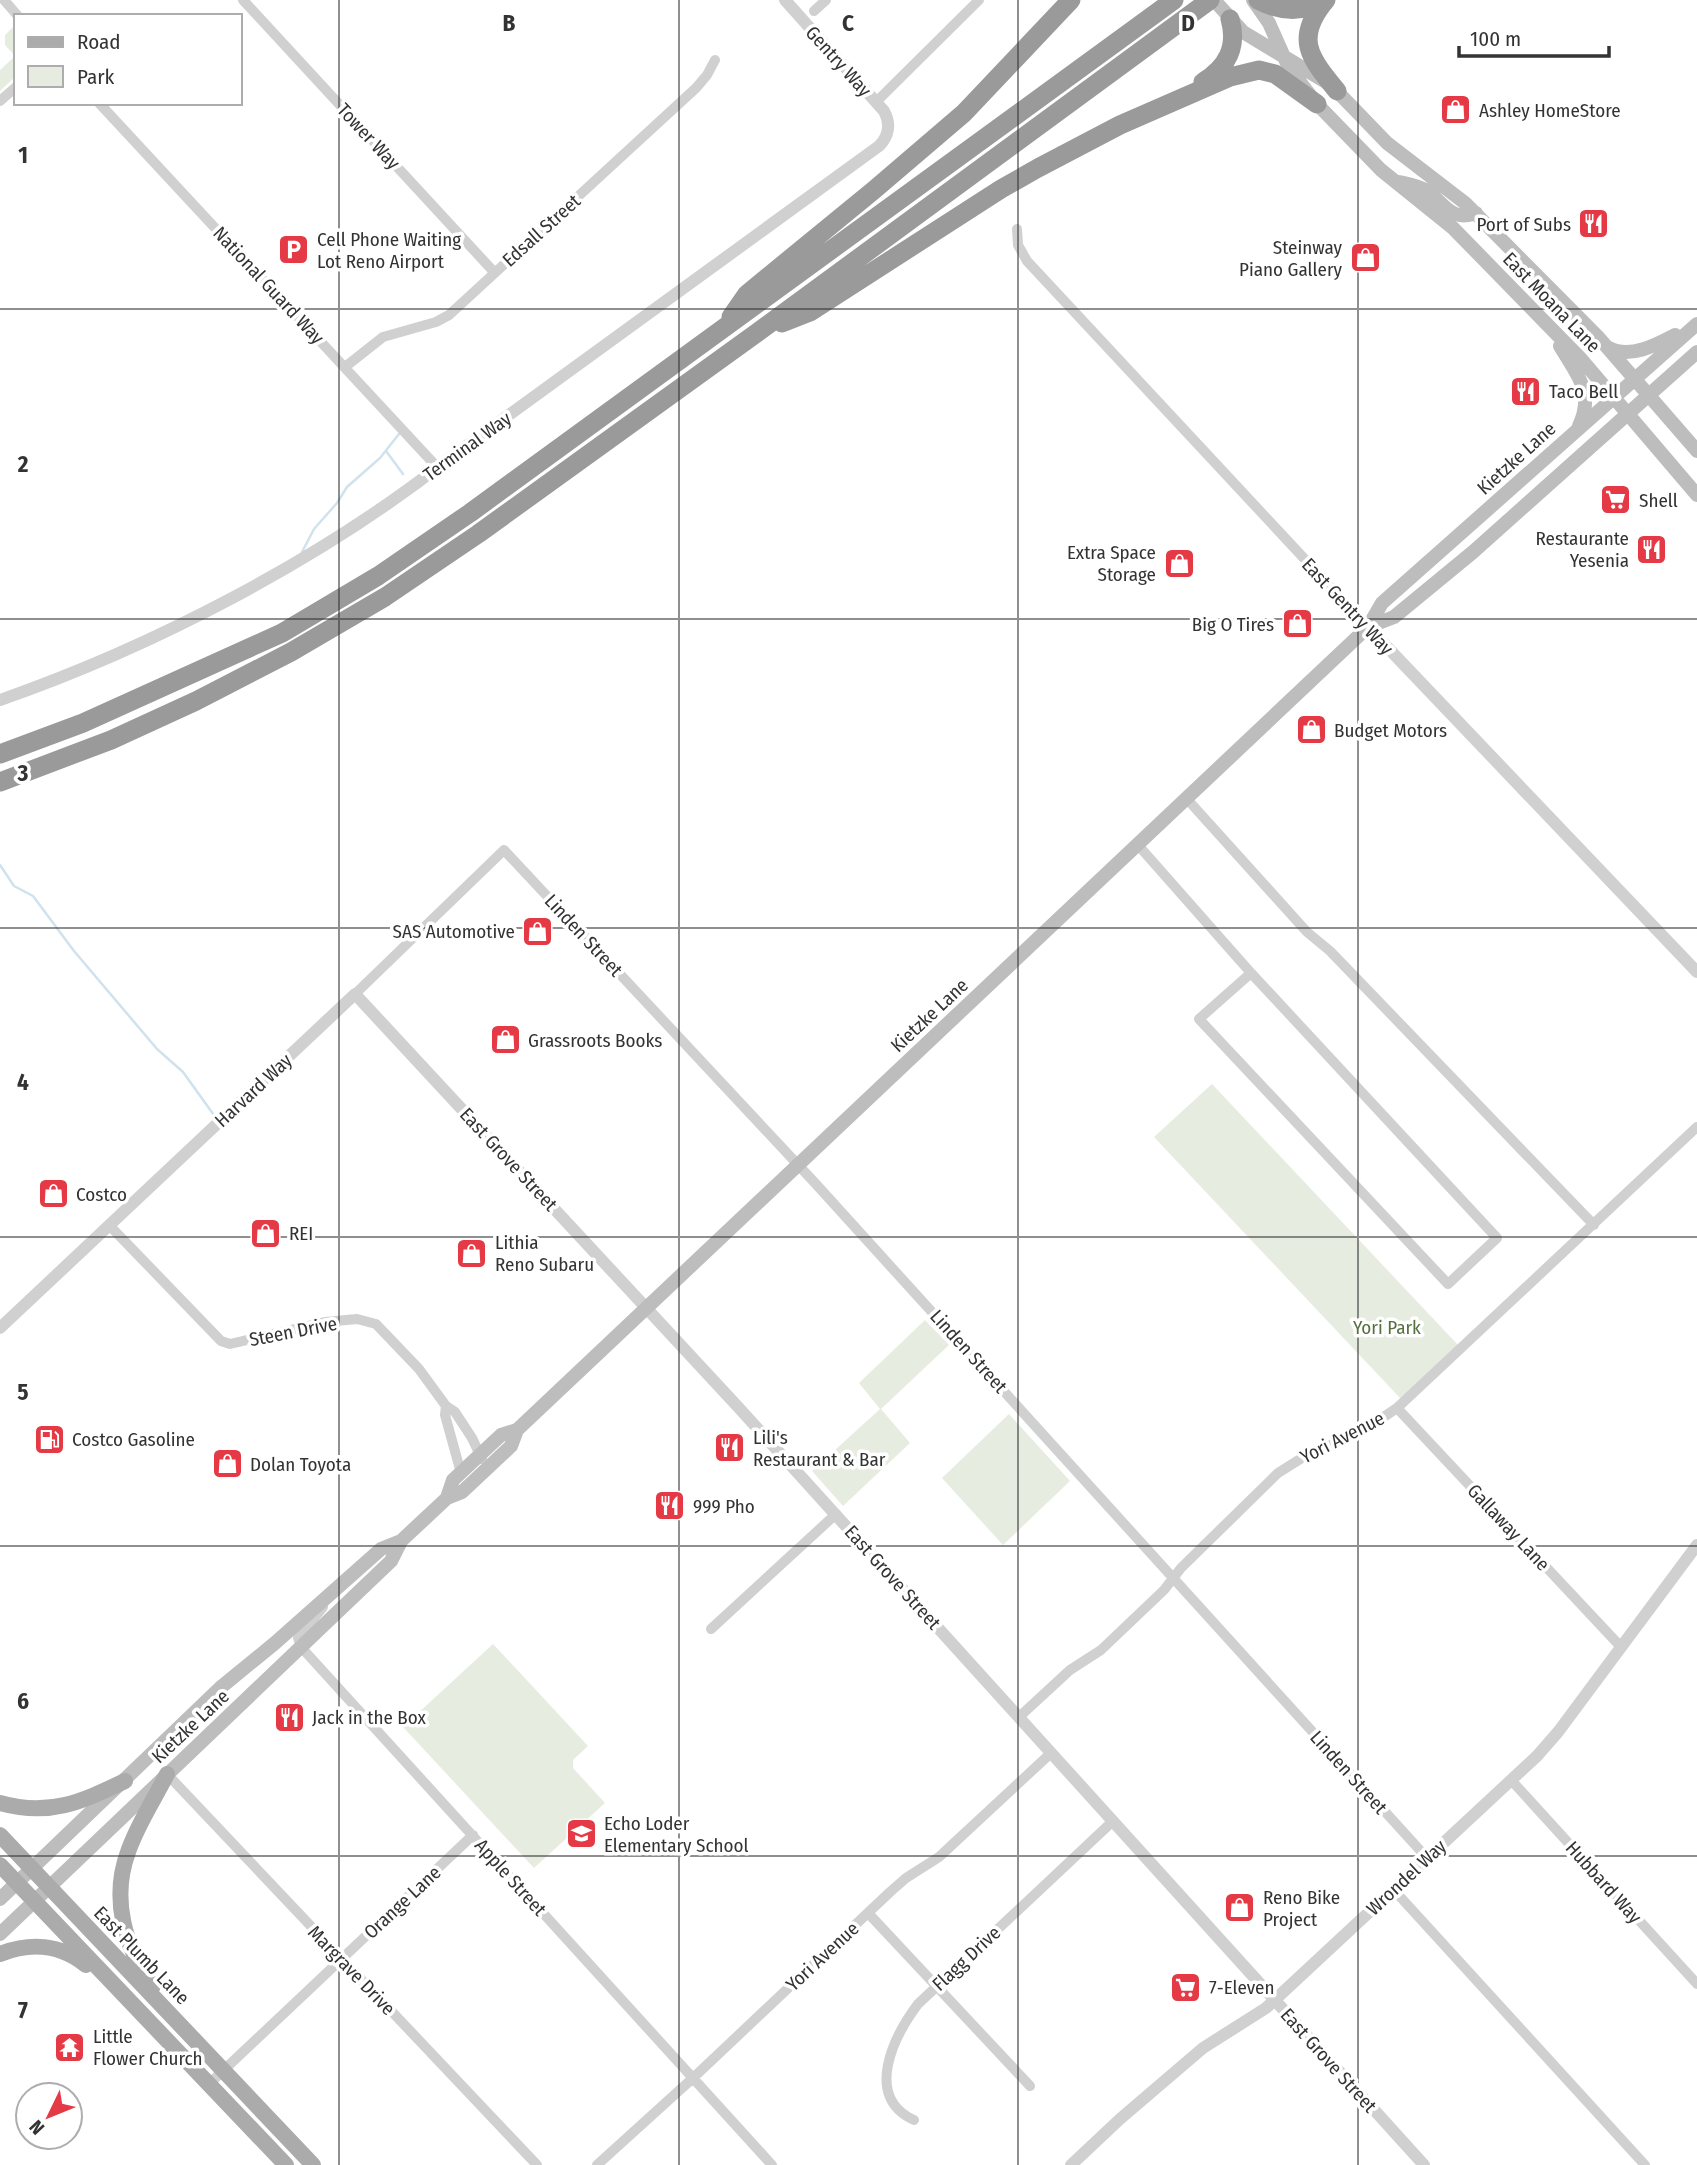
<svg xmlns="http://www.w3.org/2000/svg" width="1697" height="2165" font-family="'Fira Sans Condensed',sans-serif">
<rect width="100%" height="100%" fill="#fff"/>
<path fill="#e6ecdf" d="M16 24V76L0 91V70L15 56 5 45V35Z
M1212 1084 1458 1345 1401 1399 1154 1137Z
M925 1320 949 1345 881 1409 910 1443 843 1506 812 1471 880 1409 859 1383Z
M1009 1414 1070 1481 1003 1545 942 1478Z
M493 1644 588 1746 573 1760V1768L605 1803 534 1868 403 1727Z"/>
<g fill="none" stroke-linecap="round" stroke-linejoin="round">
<path stroke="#cfe2ee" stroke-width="2.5" d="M386 451 403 474
M302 552 314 529 337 503 347 487 380 458 399 434
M0 865 14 886 33 896 74 951 157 1049 183 1072 216 1118"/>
<path stroke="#d0d0d0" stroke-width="10" d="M4 0 18 16
M243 0 494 272
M814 11 826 0
M0 101 16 87
M876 102 979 0
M99 103 437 467
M1017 229 1018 245 1027 261 1368 627
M345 367 383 337 436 322 449 315 696 88 707 75 715 60
M1187 799 1307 932 1330 951 1594 1225
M1138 845 1251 973 1497 1238 1448 1284 1199 1019 1251 973
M355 994 504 850 815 1183 1427 1858
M109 1225 221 1341 230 1344 325 1322 357 1319 376 1324 419 1369 446 1406 455 1412 472 1438 482 1459
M446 1406 445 1415 461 1473
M1397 1408 1621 1647
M323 1607 298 1638 301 1647 772 2165
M711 1629 836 1514
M1019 1717 1070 1670 1101 1650 1164 1590 1181 1568 1278 1473 1305 1456 1363 1431 1397 1408 1697 1127
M167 1774 537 2165
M1511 1780 1697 1984
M1393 1889 1645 2165
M868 1913 1030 2086
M209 2084 473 1835
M914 2120C863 2097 894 2036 918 2004L1113 1821
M597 2165 693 2078 890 1892 906 1878 939 1857 1051 1753"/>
<path stroke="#d0d0d0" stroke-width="12" d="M1368 627 1697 972
M0 700C152 647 320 560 447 460L879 146C889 136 891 124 884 111L785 0
M0 1328 355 994 739 1408 1424 2165
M1071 2165 1120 2119 1203 2048 1266 2008 1537 1756 1558 1732 1697 1545"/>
<path stroke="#bdbdbd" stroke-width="14" d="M1214 0 1243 32 1331 85 1387 143 1465 203 1599 338 1697 451
M1253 0 1269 23 1289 68 1317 104 1381 170 1453 228 1581 359 1697 495
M1399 182C1408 184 1419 186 1427 191 1445 204 1451 222 1476 213
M1560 346C1577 375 1595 392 1579 426
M1609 348C1630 359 1656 345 1675 335
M1368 627 1394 617 1473 552 1697 352
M447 1498 453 1480 501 1435 517 1430 1368 627 1382 603 1697 324
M0 1899 220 1688 275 1643 381 1549 401 1541 447 1498 462 1492 511 1446 517 1430
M0 1934 391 1561 401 1541"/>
<path stroke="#ababab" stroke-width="16" d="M0 1803C49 1817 81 1802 125 1781
M0 1835 313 2165
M0 1865 286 2165
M0 1954C30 1942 60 1944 86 1965
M153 1986C124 1947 111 1898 128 1852 137 1825 154 1800 167 1774"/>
<path stroke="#9a9a9a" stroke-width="19" d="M1258 0C1279 11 1302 14 1322 0
M1326 0C1294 38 1309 57 1337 91
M1203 82C1227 67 1238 47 1230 19
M731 317 747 294 874 190 964 113 1071 0
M782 323 810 312 1001 189 1038 168 1120 125 1230 77 1259 70 1275 74 1317 104
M0 754 83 723 282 633 378 576 470 513 1174 0
M0 782 111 740 196 701 291 652 385 597 478 534 758 332 1210 0"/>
</g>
<path fill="none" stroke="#333" stroke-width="2" stroke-opacity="0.55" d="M339 0V2165M679 0V2165M1018 0V2165M1358 0V2165M0 309H1697M0 619H1697M0 928H1697M0 1237H1697M0 1546H1697M0 1856H1697"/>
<defs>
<symbol id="shop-square" viewBox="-11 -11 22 22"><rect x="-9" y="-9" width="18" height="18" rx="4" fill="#e63946" stroke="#fff"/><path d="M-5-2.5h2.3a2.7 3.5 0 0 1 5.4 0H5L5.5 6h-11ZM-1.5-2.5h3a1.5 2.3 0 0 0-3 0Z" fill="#fff"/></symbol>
<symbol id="restaurant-square" viewBox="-11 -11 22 22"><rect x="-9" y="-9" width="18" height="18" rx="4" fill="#e63946" stroke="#fff"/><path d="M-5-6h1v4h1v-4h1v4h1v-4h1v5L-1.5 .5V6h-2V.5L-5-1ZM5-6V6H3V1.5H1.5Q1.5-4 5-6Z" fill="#fff"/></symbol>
<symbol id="parking-square" viewBox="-11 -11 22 22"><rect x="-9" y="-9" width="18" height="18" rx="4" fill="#e63946" stroke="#fff"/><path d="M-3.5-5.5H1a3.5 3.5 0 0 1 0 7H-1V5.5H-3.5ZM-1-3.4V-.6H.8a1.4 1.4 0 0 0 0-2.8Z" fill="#fff"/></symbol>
<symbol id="supermarket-square" viewBox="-11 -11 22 22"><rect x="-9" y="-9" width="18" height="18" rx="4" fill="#e63946" stroke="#fff"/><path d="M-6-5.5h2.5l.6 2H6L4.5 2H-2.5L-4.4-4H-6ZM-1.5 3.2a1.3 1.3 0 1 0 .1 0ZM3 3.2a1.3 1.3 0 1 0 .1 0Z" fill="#fff"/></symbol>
<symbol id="fuel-square" viewBox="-11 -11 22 22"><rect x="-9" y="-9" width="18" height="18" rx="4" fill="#e63946" stroke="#fff"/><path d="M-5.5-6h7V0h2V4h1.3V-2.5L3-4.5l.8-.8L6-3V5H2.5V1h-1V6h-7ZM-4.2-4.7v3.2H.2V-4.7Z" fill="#fff"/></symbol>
<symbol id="school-square" viewBox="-11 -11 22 22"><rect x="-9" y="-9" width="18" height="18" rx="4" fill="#e63946" stroke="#fff"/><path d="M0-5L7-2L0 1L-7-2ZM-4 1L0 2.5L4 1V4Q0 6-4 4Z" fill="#fff"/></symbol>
<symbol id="temple-square" viewBox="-11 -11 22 22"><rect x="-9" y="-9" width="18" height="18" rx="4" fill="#e63946" stroke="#fff"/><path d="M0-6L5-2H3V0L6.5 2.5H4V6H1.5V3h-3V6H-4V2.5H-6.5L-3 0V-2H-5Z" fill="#fff"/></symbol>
</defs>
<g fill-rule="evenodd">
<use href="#shop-square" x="1438" y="92" width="35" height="35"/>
<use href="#restaurant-square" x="1576" y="206" width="35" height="35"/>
<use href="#parking-square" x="276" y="232" width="35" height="35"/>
<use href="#shop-square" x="1348" y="240" width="35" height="35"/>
<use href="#restaurant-square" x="1508" y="374" width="35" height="35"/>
<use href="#supermarket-square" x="1598" y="482" width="35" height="35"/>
<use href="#restaurant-square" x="1634" y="532" width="35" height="35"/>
<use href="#shop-square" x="1162" y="546" width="35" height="35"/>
<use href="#shop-square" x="1280" y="606" width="35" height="35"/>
<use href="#shop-square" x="1294" y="712" width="35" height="35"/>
<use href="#shop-square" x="520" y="914" width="35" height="35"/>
<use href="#shop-square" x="488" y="1022" width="35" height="35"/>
<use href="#shop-square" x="36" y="1176" width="35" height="35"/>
<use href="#shop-square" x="248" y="1216" width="35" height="35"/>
<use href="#shop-square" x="454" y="1236" width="35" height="35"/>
<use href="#fuel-square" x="32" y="1422" width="35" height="35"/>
<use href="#restaurant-square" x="712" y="1430" width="35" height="35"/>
<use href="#shop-square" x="210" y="1446" width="35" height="35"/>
<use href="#restaurant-square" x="652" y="1488" width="35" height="35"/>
<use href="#restaurant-square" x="272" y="1700" width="35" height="35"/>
<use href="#school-square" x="564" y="1816" width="35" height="35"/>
<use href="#shop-square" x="1222" y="1890" width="35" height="35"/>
<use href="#supermarket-square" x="1168" y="1970" width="35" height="35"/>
<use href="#temple-square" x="52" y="2030" width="35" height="35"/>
</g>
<g text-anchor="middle" stroke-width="7" stroke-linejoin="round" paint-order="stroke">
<g font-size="19" fill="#333" stroke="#fff">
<text transform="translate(839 61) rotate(48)" y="7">Gentry Way</text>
<text transform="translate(369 136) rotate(47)" y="7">Tower Way</text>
<text transform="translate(541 230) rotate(-42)" y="7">Edsall Street</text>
<text transform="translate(269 285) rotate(47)" y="7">National Guard Way</text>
<text transform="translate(1552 302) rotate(46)" y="7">East Moana Lane</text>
<text transform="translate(467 446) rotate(-36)" y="7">Terminal Way</text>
<text transform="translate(1516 458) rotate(-42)" y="7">Kietzke Lane</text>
<text transform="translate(1348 606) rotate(47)" y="7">East Gentry Way</text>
<text transform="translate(584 935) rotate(47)" y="7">Linden Street</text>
<text transform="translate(929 1015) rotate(-43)" y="7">Kietzke Lane</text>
<text transform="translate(253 1090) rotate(-43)" y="7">Harvard Way</text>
<text transform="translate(509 1159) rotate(47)" y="7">East Grove Street</text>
<text transform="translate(293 1331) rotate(-11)" y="7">Steen Drive</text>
<text transform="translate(969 1351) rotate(48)" y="7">Linden Street</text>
<text transform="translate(1342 1437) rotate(-27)" y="7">Yori Avenue</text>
<text transform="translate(1509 1527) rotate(47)" y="7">Gallaway Lane</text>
<text transform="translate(893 1577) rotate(48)" y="7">East Grove Street</text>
<text transform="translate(190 1726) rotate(-43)" y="7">Kietzke Lane</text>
<text transform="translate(1349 1772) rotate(48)" y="7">Linden Street</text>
<text transform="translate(511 1877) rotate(48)" y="7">Apple Street</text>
<text transform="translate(1406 1877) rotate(-43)" y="7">Wrondel Way</text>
<text transform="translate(1604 1882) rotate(48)" y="7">Hubbard Way</text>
<text transform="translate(402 1902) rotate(-43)" y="7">Orange Lane</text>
<text transform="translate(142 1955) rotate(46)" y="7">East Plumb Lane</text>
<text transform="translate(822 1956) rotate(-43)" y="7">Yori Avenue</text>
<text transform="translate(966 1958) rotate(-43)" y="7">Flagg Drive</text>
<text transform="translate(352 1970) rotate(46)" y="7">Margrave Drive</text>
<text transform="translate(1329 2060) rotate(48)" y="7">East Grove Street</text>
</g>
<g font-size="19" fill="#333" stroke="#fff" text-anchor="start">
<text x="1479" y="117">Ashley HomeStore</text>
<text x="1571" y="231" text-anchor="end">Port of Subs</text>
<text x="317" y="246">Cell Phone Waiting<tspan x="317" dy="22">Lot Reno Airport</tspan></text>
<text x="1342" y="254" text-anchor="end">Steinway<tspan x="1342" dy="22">Piano Gallery</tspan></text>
<text x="1549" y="398">Taco Bell</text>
<text x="1639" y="507">Shell</text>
<text x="1629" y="545" text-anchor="end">Restaurante<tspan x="1629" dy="22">Yesenia</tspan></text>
<text x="1156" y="559" text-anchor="end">Extra Space<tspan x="1156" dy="22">Storage</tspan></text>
<text x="1274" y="631" text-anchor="end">Big O Tires</text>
<text x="1334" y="737">Budget Motors</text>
<text x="515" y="938" text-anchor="end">SAS Automotive</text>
<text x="528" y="1047">Grassroots Books</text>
<text x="76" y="1201">Costco</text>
<text x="289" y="1240">REI</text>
<text x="495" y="1249">Lithia<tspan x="495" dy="22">Reno Subaru</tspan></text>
<text x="753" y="1444">Lili's<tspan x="753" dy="22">Restaurant &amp; Bar</tspan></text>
<text x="72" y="1446">Costco Gasoline</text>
<text x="250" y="1471">Dolan Toyota</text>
<text x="693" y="1513">999 Pho</text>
<text x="312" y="1724">Jack in the Box</text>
<text x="604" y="1830">Echo Loder<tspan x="604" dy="22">Elementary School</tspan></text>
<text x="1263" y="1904">Reno Bike<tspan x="1263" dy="22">Project</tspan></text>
<text x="1209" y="1994">7-Eleven</text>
<text x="93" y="2043">Little<tspan x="93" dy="22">Flower Church</tspan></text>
</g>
<g font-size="19" fill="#56703f" stroke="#fff">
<text x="1387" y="1334">Yori Park</text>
</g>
</g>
<g font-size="23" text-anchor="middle" font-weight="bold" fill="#333" stroke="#fff" stroke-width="7" stroke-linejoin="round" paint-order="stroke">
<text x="509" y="31">B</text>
<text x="848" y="31">C</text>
<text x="1188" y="31">D</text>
<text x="23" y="163">1</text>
<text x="23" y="472">2</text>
<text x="23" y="781">3</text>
<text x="23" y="1090">4</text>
<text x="23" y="1400">5</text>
<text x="23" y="1709">6</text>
<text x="23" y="2018">7</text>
</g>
<rect x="14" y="14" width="228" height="91" fill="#ffffff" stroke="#adadad" stroke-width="2"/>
<rect x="28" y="37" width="35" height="10" fill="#ababab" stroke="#adadad" stroke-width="2"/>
<text x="77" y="49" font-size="21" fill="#333333">Road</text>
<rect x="28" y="66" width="35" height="21" fill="#e6ecdf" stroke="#adadad" stroke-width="2"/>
<text x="77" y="84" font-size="21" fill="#333333">Park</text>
<g transform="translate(49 2116) rotate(227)"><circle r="33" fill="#ffffff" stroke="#adadad" stroke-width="2"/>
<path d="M0-5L12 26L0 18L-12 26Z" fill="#e63946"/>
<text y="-10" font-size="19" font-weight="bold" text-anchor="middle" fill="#333333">N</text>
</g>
<path d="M1459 46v10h150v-10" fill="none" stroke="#333333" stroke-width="3.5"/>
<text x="1470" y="46" font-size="21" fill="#333333" stroke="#ffffff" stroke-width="5" paint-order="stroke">100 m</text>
</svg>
